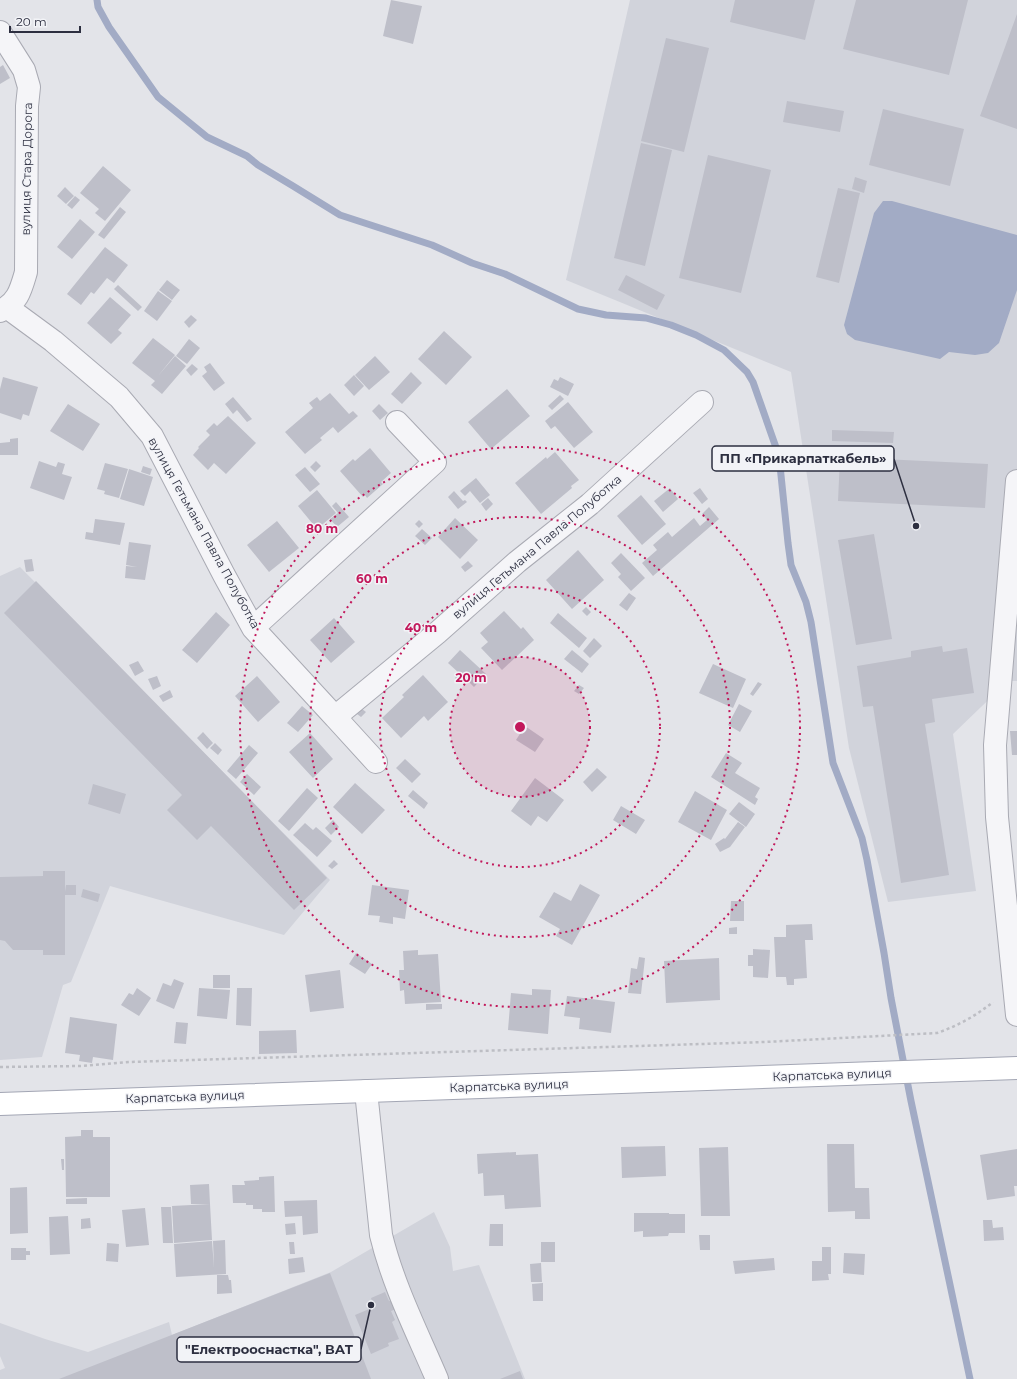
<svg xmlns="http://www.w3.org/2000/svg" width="1017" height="1379" font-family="Montserrat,sans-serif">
<rect width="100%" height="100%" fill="#e3e4e9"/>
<path fill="#d1d3db" d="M630 0H1017V681H1008L953 734 976 891 888 902 849 748 791 372 566 280Z
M20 567 330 880 284 935 110 886 71 982 63 985 42 1057 0 1060V576Z
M434 1212 450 1247 453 1271 479 1265 525 1379H0V1370L5 1368 0 1356V1323L45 1339 88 1352 169 1322 172 1335 331 1272Z"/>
<path fill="#a2abc5" d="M883 201H892L1017 235V290L999 343 988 353 975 355 949 352 940 359 855 340 847 334 844 325 874 213Z"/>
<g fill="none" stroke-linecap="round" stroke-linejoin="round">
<path stroke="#a2abc5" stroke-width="7" d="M97 0 98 7 109 27 158 97 207 137 247 156 258 165 293 186 340 215 432 245 472 263 505 274 578 309 606 315 646 318 671 325 696 335 724 350 747 372 753 382 779 456 788 543 791 565 806 602 811 622 833 763 862 838 867 860 884 953 891 998 911 1101 970 1379"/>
</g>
<path fill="#bebfc9" d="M391 0 422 6 413 44 383 36Z
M735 0H815L805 40 730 22Z
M856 0H968L949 75 843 49Z
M1017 14V129L980 116Z
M666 38 709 48 684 152 641 141Z
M3 65 10 78 0 84V67Z
M787 101 844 111 840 132 783 122Z
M883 109 964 129 950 186 869 165Z
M641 143 672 150 645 266 614 258Z
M708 155 771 170 741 293 679 278Z
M103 166 131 190 105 221 95 213 99 209 80 193Z
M855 177 867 181 864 193 852 189Z
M65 187 74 196 66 204 57 196Z
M838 188 860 193 839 283 816 277Z
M75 196 80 200 72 209 67 205Z
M120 207 126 212 104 239 98 235Z
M80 219 95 232 72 259 57 247Z
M105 247 128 265 114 283 107 278 94 294 91 292 81 305 67 294Z
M626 275 665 295 657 310 618 290Z
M167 280 180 290 172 300 159 290Z
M118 285 142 307 138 311 114 289Z
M158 291 172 301 157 321 144 311Z
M110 297 131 315 118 330 122 333 111 344 87 323Z
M191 315 197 320 189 328 184 322Z
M444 331 472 357 446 385 418 359Z
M153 338 175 355 158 376 175 356 186 366 162 394 151 385 155 381 132 363Z
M189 339 200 348 187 364 176 356Z
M375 356 390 372 369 390 355 375Z
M210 363 225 383 214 391 202 376 207 372 204 367Z
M192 364 198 369 191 376 186 370Z
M411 372 422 383 402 404 391 394Z
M354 375 364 386 354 396 344 385Z
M3 377 38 387 29 416 23 414 21 420 0 413V389Z
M560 377 574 384 568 396 550 387 554 379 558 381Z
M507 389 530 416 491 449 468 422Z
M330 393 349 414 353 411 358 416 338 433 333 427 320 438 322 440 305 454 285 432 313 408 309 403 317 397 320 401Z
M560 395 564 399 552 410 548 406Z
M233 397 252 419 247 422 237 410 233 414 225 404Z
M568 402 593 432 574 448 555 426 551 429 545 421Z
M68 404 100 424 83 451 50 431Z
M379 404 388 413 380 420 372 411Z
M228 416 256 443 226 474 214 463 208 470 193 455 199 448 198 447 210 435 206 431 214 423 217 426Z
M832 430 894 432 893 443 832 441Z
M18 438V455H0V443L10 442V439Z
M370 448 391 473 381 482 383 484 367 498 365 495 363 497 340 471 353 459 355 461Z
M555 452 579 480 571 486 572 488 541 514 515 483 546 457 547 459Z
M840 457 988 464 985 508 838 501Z
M39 461 56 467 58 462 65 464 62 474 72 477 64 500 30 488Z
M316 461 321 466 315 472 310 467Z
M105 463 128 469 119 498 104 494 105 491 97 489Z
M143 466 152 469 150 475 141 472Z
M305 467 320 484 310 492 295 475Z
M129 469 153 477 144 506 120 499Z
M476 478 490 495 480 503 470 491 465 496 460 491Z
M670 488 678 499 663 512 654 501Z
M700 488 708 499 702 504 693 493Z
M317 490 336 513 317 529 298 506Z
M454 491 463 501 465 500 467 502 458 509 448 497Z
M641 495 666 524 642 545 617 516Z
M488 498 493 504 486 511 481 504Z
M336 502 349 517 337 527 330 519 338 513 332 506Z
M709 507 719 519 653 576 642 563 657 550 653 545 668 532 672 537 694 518 700 526 707 520 702 514Z
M455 518 478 540 460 559 438 537Z
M95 519 125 523 120 545 85 539 86 532 93 533Z
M419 520 423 524 419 528 415 524Z
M277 521 299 548 269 572 247 545Z
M422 529 432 538 425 545 415 536Z
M874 534 892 639 856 645 838 540Z
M129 542 151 545 145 580 125 578 126 566 137 567 126 565Z
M578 550 604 580 572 609 546 580Z
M621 553 645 578 631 591 618 577 621 574 611 563Z
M32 559 34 571 26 572 24 560Z
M468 561 473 566 465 572 461 567Z
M36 581 327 878 294 910 211 826 197 840 167 810 182 795 4 613Z
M629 593 636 598 627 611 619 605Z
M586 607 591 612 587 616 582 611Z
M504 611 521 629 523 627 534 640 502 670 481 648 488 642 480 633Z
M216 612 230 625 197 663 182 650Z
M558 613 587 638 579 648 550 623Z
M334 618 355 642 331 663 310 640Z
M594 638 602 646 590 658 583 651Z
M942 646 943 652 967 648 974 693 932 699 935 722 925 724 949 875 901 883 873 706 863 707 857 666 911 657V651Z
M460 650 486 674 474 687 465 678 460 683 455 678 459 673 448 663Z
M572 650 589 664 582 673 564 659Z
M138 661 144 671 135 676 129 665Z
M713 664 746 679 733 708 699 693Z
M423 675 448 702 428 721 424 716 401 738 382 718 404 697 402 695Z
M157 676 161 686 153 690 148 679Z
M257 676 280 702 258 722 235 696Z
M758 682 762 684 753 696 750 694Z
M579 685 584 688 579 694 574 691Z
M170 690 173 697 163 702 159 696Z
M739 704 752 711 740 732 728 725Z
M302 706 313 715 298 732 287 723Z
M362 709 366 712 361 717 357 714Z
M525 726 544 739 535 752 516 740Z
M1010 731H1017V755H1012Z
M203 732 213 743 207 749 197 738Z
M310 733 333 759 313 778 289 752Z
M215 743 222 750 218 755 210 748Z
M249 745 258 753 236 779 227 771Z
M726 753 742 763 735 773 760 788 755 797 758 799 755 805 711 777Z
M405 759 421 774 412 783 396 768Z
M597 768 607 777 592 792 583 782Z
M247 774 261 787 254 795 240 782Z
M535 778 564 800 547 822 538 816 531 826 511 811Z
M355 783 385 810 362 834 333 807Z
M93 784 126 794 120 814 88 804Z
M307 788 318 798 289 831 278 821Z
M413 790 428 803 424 809 408 796Z
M695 791 727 810 711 840 678 822Z
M739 802 755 814 746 827 729 814Z
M621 806 645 820 636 834 613 820Z
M333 820 339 827 331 835 325 828Z
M738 822 745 827 730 847 720 852 715 844 724 838 725 839Z
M305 823 313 830 316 827 332 841 317 857 293 835Z
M334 860 338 864 332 869 328 866Z
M43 871H65V892L66 885H76V895H65V955H43V950H13L5 941 0 940V877L43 876Z
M580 884 600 895 572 945 556 936 560 929 539 917 554 892 571 901Z
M372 885 409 890 405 919 393 917V924L379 922 380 916 368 915Z
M83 889 100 894 98 902 81 897Z
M731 901H744V921H730Z
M812 924 813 940H805L807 978 794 979V985H787L786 977H776L774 937H786V925Z
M737 927V934H729V928Z
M753 949 770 950 768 978 753 977V966H748V955H753Z
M418 950V955L438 954 441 1002 405 1004 404 990 400 991 399 970H404L403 951Z
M356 953 372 964 365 974 349 964Z
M639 957 645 958 641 994 628 993 631 968 637 969Z
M719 958 720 1000 666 1003 664 961Z
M340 970 344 1008 310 1012 305 975Z
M213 975H230V988H213Z
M174 979 184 983 174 1009 156 1001 163 983 171 986Z
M137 988 151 998 139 1016 121 1005 129 993 133 995Z
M199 988 230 990 227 1019 197 1016Z
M237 988H252L251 1026 236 1025Z
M532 989 551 990 548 1034 508 1030 511 993 532 995Z
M567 996 615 1002 611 1033 579 1029 580 1018 564 1016Z
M426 1004H442V1009L426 1010Z
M70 1017 117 1024 113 1060 93 1057 92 1063 79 1061 80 1055 65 1053Z
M176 1022 188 1023 186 1044 174 1043Z
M296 1030 297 1053 259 1054V1031Z
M81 1130H93V1137H110V1197H66L65 1137 81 1136Z
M827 1144H854L855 1188H869L870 1219H855V1211L828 1212Z
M665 1146 666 1176 622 1178 621 1147Z
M728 1147 730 1216H701L699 1148Z
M1017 1149V1186H1014L1015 1196 987 1200 980 1155Z
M516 1152V1155L538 1154 541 1207 505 1209 504 1195 484 1196 483 1173 478 1174 477 1154Z
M61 1159H64V1170H62Z
M274 1176 275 1212H262V1209H253V1205H246V1203H233L232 1185H245L244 1181 259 1180V1177Z
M209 1184 210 1204H191L190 1185Z
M27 1187 28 1233 10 1234V1188Z
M87 1198V1204H66V1199Z
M317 1200 318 1233 303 1235 302 1216 285 1217 284 1201Z
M210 1204 212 1240 174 1243 172 1206Z
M161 1207H171L173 1243H163Z
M145 1208 149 1245 126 1247 122 1210Z
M634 1213H669V1214H685V1233H669L668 1236 643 1237V1231L634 1232Z
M68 1216 70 1254 50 1255 49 1217Z
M90 1218 91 1228 81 1229V1219Z
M983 1220H992L993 1228 1003 1227 1004 1240 984 1241Z
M295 1223 296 1234 286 1235 285 1224Z
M490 1224H503V1246H489Z
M699 1235H710V1250H700Z
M225 1240 226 1274 176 1277 174 1244 212 1241 214 1268 213 1241Z
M289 1242H294L295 1254H290Z
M541 1242H555V1262H541Z
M107 1243 119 1244 118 1262 106 1261Z
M822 1247H831V1274H828L829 1280 812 1281V1261H822Z
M11 1248H26V1251H30V1255H26V1260H11Z
M844 1253 865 1254 864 1275 843 1273Z
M303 1257 305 1272 289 1274 288 1259Z
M774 1258 775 1270 735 1274 733 1261Z
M541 1263 542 1282H531L530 1264Z
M330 1273 371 1379H59Z
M217 1275H228L229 1280H231L232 1293 217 1294Z
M543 1283V1301H533L532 1284Z
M385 1292 389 1301 392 1300 396 1309 391 1311 395 1320 392 1322 399 1339 388 1343 389 1346 371 1354 355 1315 374 1307 371 1298Z
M520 1371 523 1379H500Z"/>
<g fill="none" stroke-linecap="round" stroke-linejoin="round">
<defs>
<path id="minor" d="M0 32 24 70 29 87 27 106 26 272C21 289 18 303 0 311
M8 308 53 341 119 397 152 436 224 575 253 628 335 717 437 633 517 562 590 504 702 402
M1017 481 995 745 997 817 1017 1015
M253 628 435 462 397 422
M335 717 376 762
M366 1091 381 1235C393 1285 417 1332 437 1379"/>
<path id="major" d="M0 1104 1017 1068"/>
</defs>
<use href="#minor" stroke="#a9aab3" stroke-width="24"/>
<use href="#major" stroke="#a3a6b4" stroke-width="24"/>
<path stroke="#bdbec4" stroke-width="2.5" stroke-dasharray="3 3" stroke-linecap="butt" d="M0 1067 80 1066 129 1062 765 1042 937 1033C957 1026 976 1016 993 1002"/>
<use href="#minor" stroke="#f5f5f8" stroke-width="22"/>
<use href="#major" stroke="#fff" stroke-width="22"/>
</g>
<circle cx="520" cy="727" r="70" fill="#c2185b" fill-opacity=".12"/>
<g fill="none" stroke="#c2185b" stroke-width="2" stroke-dasharray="2 4">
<circle cx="520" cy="727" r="70"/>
<circle cx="520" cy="727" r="140"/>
<circle cx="520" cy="727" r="210"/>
<circle cx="520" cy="727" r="280"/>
</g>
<g text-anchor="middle" stroke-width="3" stroke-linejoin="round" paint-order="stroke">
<g font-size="12" fill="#2d2f40" stroke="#f2f3f7">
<text transform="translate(27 169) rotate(-89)" y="4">вулиця Стара Дорога</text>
<text transform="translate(204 533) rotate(61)" y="4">вулиця Гетьмана Павла Полуботка</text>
<text transform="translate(537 547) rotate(-40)" y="4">вулиця Гетьмана Павла Полуботка</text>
<text transform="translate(832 1075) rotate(-2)" y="4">Карпатська вулиця</text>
<text transform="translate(509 1086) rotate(-2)" y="4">Карпатська вулиця</text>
<text transform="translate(185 1097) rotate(-2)" y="4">Карпатська вулиця</text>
</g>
</g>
<circle cx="520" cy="727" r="6" fill="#c2185b" stroke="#f2f3f7" stroke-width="2"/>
<g font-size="12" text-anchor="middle" font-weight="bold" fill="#c2185b" stroke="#f2f3f7" stroke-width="3" stroke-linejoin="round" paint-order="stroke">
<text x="322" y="533">80 m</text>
<text x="372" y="583">60 m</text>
<text x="421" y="632">40 m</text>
<text x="471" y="682">20 m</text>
</g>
<path fill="none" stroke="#2d2f40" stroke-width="1.5" d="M916 526L894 459M371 1305L361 1349"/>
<g fill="#2d2f40" stroke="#f2f3f7" stroke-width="1.5">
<circle cx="916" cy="526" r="4"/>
<circle cx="371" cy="1305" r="4"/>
</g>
<g fill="#f2f3f7" stroke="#2d2f40" stroke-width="1.5">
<rect x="712" y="446" width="182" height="25" rx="4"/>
<rect x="177" y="1337" width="184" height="25" rx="4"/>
</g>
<g font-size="13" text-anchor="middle" font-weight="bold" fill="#2d2f40">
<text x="803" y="463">ПП «Прикарпаткабель»</text>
<text x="269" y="1354">"Електрооснастка", ВАТ</text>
</g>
<path d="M10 26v6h70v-6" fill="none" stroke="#2d2f40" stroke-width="2"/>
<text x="16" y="26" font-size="12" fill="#2d2f40" stroke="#f2f3f7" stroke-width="3" paint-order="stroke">20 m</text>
</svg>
